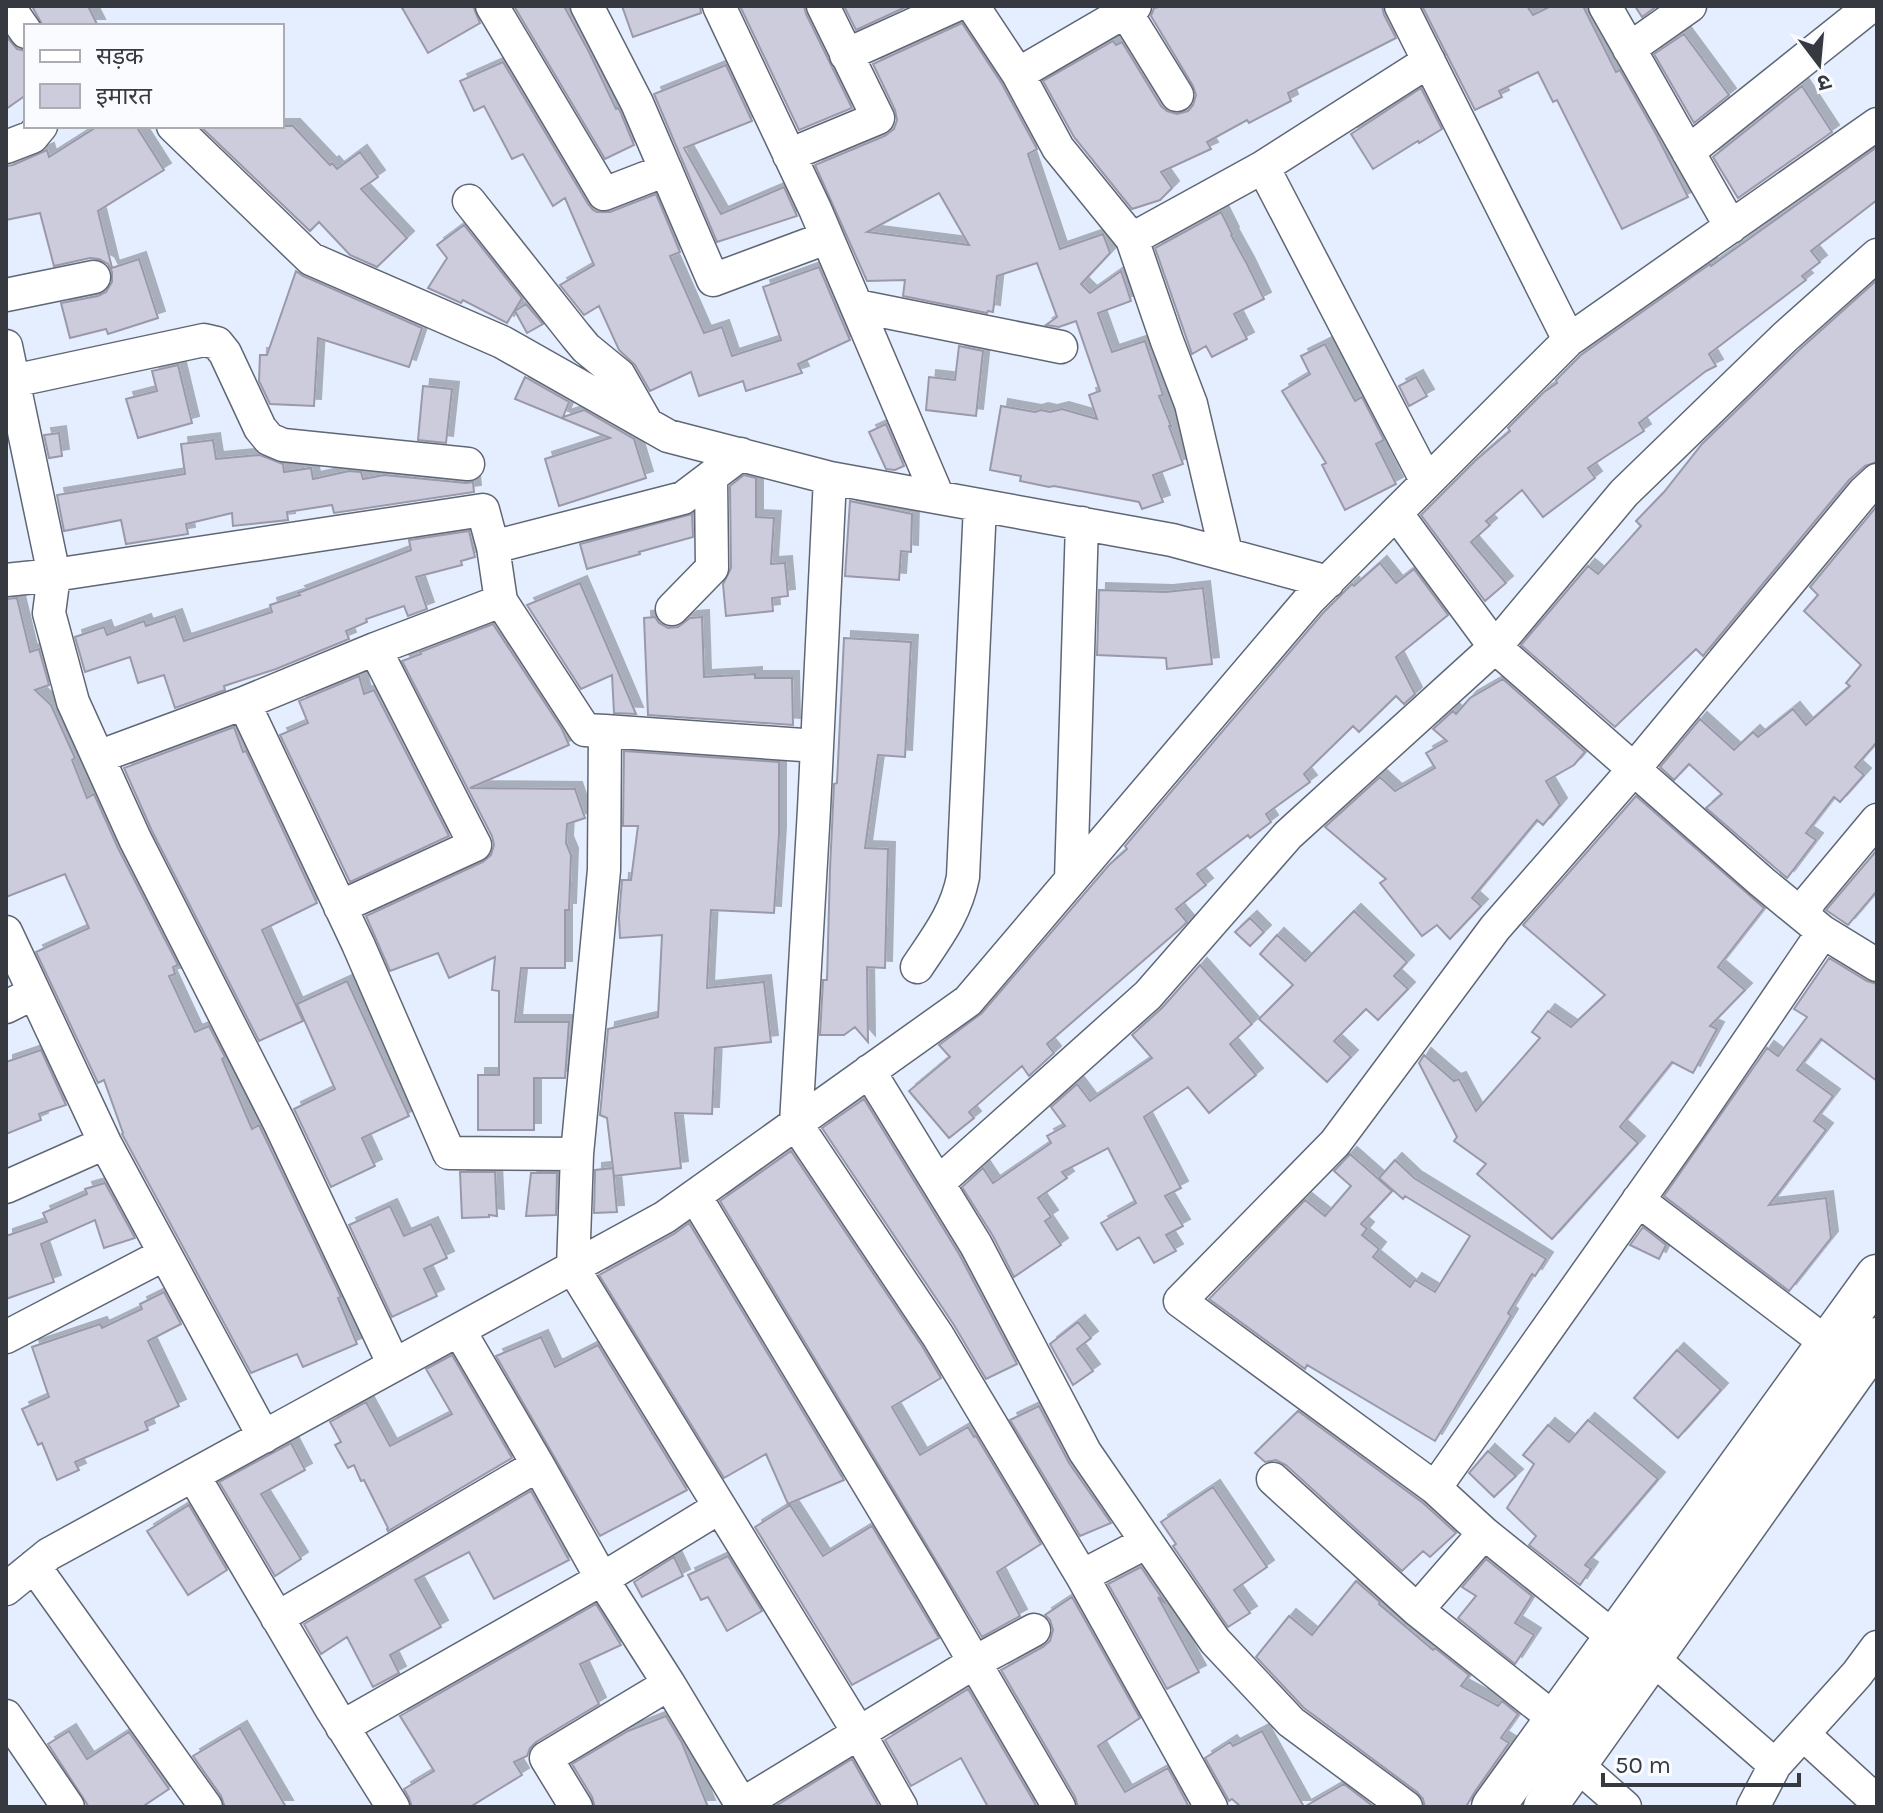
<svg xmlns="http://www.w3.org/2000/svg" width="1883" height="1813" font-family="Karla,'Noto Sans Devanagari',sans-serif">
<defs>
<filter id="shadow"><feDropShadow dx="7" dy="-7" stdDeviation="0" flood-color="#0004"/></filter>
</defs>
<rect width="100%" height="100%" fill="#e5eeff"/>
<path fill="#cdccdd" stroke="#9a99aa" stroke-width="2" fill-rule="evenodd" filter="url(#shadow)" d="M38 6H88L98 26H43L33 8Z
M401 6H473L480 23 428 53Z
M514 6H564L589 52 616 109 618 108 620 111 634 145 605 159Z
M622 6H700L701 13 633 37Z
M740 6H804L806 14 852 108 799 130Z
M844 6H908L856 30Z
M1164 6H1382L1384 15 1396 38 1288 93 1291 101 1249 123 1247 120 1207 142 1211 149 1161 172 1172 188 1160 200 1132 209 1074 137 1043 81 1113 41 1116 45 1122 42 1161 106 1167 111 1177 114 1188 111 1193 105 1196 95 1193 86 1151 16 1154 8Z
M1422 6H1527L1533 15 1551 6H1583L1616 72 1620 70 1656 134 1688 197 1622 229 1557 100 1553 102 1538 72 1499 91 1502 97 1475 110Z
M1635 6H1657L1642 17Z
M962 23 1002 84 1037 149 1028 154 1060 249 1103 234 1110 253 1081 284 1090 293 1121 271 1131 301 1098 313 1112 352 1145 341 1163 395 1159 396 1171 426H1169L1183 464 1153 475 1163 502 1142 509 1139 502 1054 486 1049 487 1020 481 1021 476 990 470 1001 406 1035 412 1041 410 1050 412 1062 409 1097 419 1089 395 1100 391 1076 321 1059 327 1046 325 1057 317 1037 263 997 276 993 312 988 311 987 313 903 296 905 280 867 281 815 165 885 136 894 129 897 120 895 110 873 64ZM939 193 969 245 867 232Z
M1684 34 1729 95 1694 123 1654 54Z
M6 36 17 49 26 51V95L6 109Z
M503 62 588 204 593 210 597 212H610L656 194 680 252 670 256 704 333 722 327 732 356 781 340 763 287 819 267 850 340 798 364 802 373 746 391 743 381 699 396 691 372 650 391 635 365 619 350 599 306 584 315 560 285 594 265 565 198 553 206 523 154 512 159 484 106 474 111 460 81Z
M726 65 752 121 684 148 721 214 784 187 797 216 717 242 654 94Z
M1802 86 1832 132 1738 198 1713 157Z
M1421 88 1442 129 1419 143 1418 141 1373 169 1351 134Z
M98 126H136L164 170 98 211 112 268 139 259 158 318 108 334 106 329 70 338 61 303 98 296 106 292 112 282V272L108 264 99 259 90 258 54 266 40 213 6 220V166L13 165 47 150 49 157Z
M200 126H293L330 165 332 163 337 169 360 152 378 177 361 189 407 238 377 267 350 255 319 222 310 231Z
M1877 147V200L1811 251 1820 262 1802 276 1806 280 1709 354 1716 366 1706 371 1639 423 1644 431 1588 468 1595 478 1543 517 1522 490 1486 521 1490 525 1471 542 1506 583 1485 601 1421 515 1476 460 1510 431 1508 428 1544 392 1557 383 1556 380 1581 355 1710 264 1711 266Z
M1221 212 1232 234 1231 235 1247 264 1264 299 1234 314 1247 339 1212 357 1206 346 1192 354 1155 248Z
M464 225 522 298 507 323 463 300 461 303 428 288 447 258 437 245Z
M296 271 303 276 422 328 409 367 318 338 314 406 270 404 259 381 260 355H267Z
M1877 280V462L1865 466 1849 480 1703 656 1696 649 1615 727 1521 645 1588 566 1598 574 1641 526 1636 521 1664 492 1702 444 1798 351Z
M526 304 543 324 527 333 515 311Z
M1325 344 1355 401 1362 397 1384 440 1376 444 1396 484 1345 510 1322 465 1326 463 1282 391 1310 374 1301 356Z
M959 346 983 351 976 416 926 410 929 377 955 380Z
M178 365 192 423 138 438 126 399 157 391 152 371Z
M525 377 569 402 563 417 584 410 634 439 646 478 559 506 545 459 610 438 515 399Z
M1416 377 1427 396 1409 406 1399 386Z
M423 386 452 389 446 443 418 440Z
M886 424 904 466 895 470 886 469 869 432Z
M59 433 62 456 49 458 44 435Z
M213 440 216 459 260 455 283 464 284 472 311 468 313 479 349 471 361 472 363 479 384 475 466 483 473 482 474 492 334 513 332 505 287 512 288 520 233 526 232 513 186 524 188 534 126 544 121 520 64 531 57 495 185 474 181 444Z
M744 475 756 478V517L774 518 771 564 785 563 788 596 772 598 773 611 726 616 723 584 731 568 730 486Z
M850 501 912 514 911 552 901 551 899 580 845 576Z
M1877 506V742L1855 767 1864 775 1840 802 1834 797 1806 833 1816 840 1787 878 1706 808 1722 794 1689 764 1674 780 1660 767 1700 719 1734 750 1753 732 1758 737 1793 709 1806 725 1850 686 1846 683 1861 665 1804 611 1818 595 1810 587Z
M692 514 693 537 639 552 640 554 587 569 580 544Z
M469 531 475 557 461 561 462 565 416 577 427 609 408 616 404 606 366 619 367 622 346 631 349 639 276 669 224 686 225 690 175 708 164 675 138 683 130 657 85 672 75 637 104 627 107 635 144 621 146 626 175 616 184 641 272 612 270 605 300 595 298 593 411 550 409 540Z
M1380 563 1396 583 1414 569 1448 615 1396 657 1415 694 1404 704 1396 696 1359 732 1353 726 1304 774 1310 782 1266 814 1271 822 1250 838 1248 835 1197 874 1206 885 1176 909 1187 922 1181 928 1047 1044 1054 1053 1029 1076 1022 1066 969 1112 974 1118 949 1138 909 1091 950 1057 939 1045 982 1013 1109 865 1127 849 1125 846 1323 613 1352 584 1354 586Z
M580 583 614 662 636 714 614 713 612 675 581 689 527 605Z
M1203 588 1212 664 1167 669 1166 658 1097 655 1099 590 1166 592Z
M17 598 30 652 39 649 49 685 35 690 51 705 75 758 72 760 87 798 94 794 118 848 178 965 173 967 175 974 169 976 195 1032 209 1026 225 1057 222 1059 252 1129 259 1125 341 1297 338 1298 357 1344 303 1367 297 1354 251 1373 122 1134 123 1133 104 1080 98 1083 36 952 89 928 65 874 6 897V599Z
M655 617 659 623 668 628 678 627 690 618 702 617 704 677 755 674V678H792L793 725 648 715 644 618Z
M493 624 562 729 569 745 470 788 575 789 585 818 567 824 566 843 571 855 569 910H565V968H521L515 1022H569L565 1078H534V1130H478V1075H499V991L492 990 495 957 449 978 438 953 390 971 366 916 483 862 491 855 494 845 492 836 402 661 421 654 420 652Z
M844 638 911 642 905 757 878 755 865 848 888 849 885 968 867 967 868 1042 855 1027 844 1035H820L823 980H827L830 869 834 784 837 783Z
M359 676 364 694 374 690 449 836 350 882 280 735 308 723 299 701Z
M1503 679 1585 752 1574 765 1546 781 1560 805 1543 825 1537 820 1472 898 1481 906 1450 939 1437 925 1422 936 1380 883 1386 879 1325 827 1380 777 1395 791 1435 768 1426 753 1447 741 1433 729 1453 711 1456 714 1470 698Z
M234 727 243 752 246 751 317 903 262 930 303 1021 259 1041 152 831 124 768Z
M624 751 779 762V834L774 913 711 910 707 988 764 982 771 1042 715 1048 712 1114 675 1113 681 1168 614 1176 613 1168 617 1212 594 1213 595 1170 613 1168 607 1118 600 1115 608 1029 658 1017 662 935 620 938 619 918 622 880H631L638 826H623Z
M1636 796 1764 908 1718 967 1745 990 1710 1026 1717 1029 1693 1073 1672 1062 1620 1127 1638 1143 1552 1239 1477 1174 1486 1164 1454 1141 1457 1137 1419 1063 1424 1055 1454 1081 1459 1079 1476 1111 1540 1038 1532 1032 1548 1011 1571 1027 1605 995 1523 925Z
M1877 850V891L1848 925 1826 910Z
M1354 911 1407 962 1394 976 1408 989 1378 1020 1366 1009 1334 1041 1351 1057 1327 1082 1259 1019 1293 985 1260 954 1277 935 1305 961Z
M1250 918 1264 932 1250 946 1235 932Z
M1829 958 1867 981 1877 984V1081L1821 1039 1797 1070 1833 1096 1814 1121 1826 1130 1769 1205 1826 1198 1831 1238 1789 1291 1664 1196 1767 1048 1778 1056 1807 1017 1794 1009Z
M1200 965 1252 1024 1230 1044 1256 1075 1209 1113 1188 1087 1144 1117 1181 1188 1165 1196 1183 1226 1166 1235 1176 1251 1154 1263 1139 1237 1117 1250 1101 1223 1136 1203 1108 1148 1062 1172 1067 1178 1038 1198 1051 1217 1045 1221 1061 1245 1014 1277 993 1236 962 1187 983 1168 993 1183 1051 1143 1047 1136 1065 1126 1051 1107 1077 1084 1090 1101 1152 1058 1132 1035 1162 1008Z
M347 981 409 1116 362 1138 375 1166 331 1187 294 1109 335 1089 297 1004Z
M41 1050 66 1105 39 1114 41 1120 6 1134V1062Z
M864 1099 959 1254 1017 1364 986 1379 954 1325 822 1128Z
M791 1151 922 1346 941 1378 892 1407 920 1455 968 1427 974 1437 976 1436 1041 1544 997 1572 1020 1616 982 1637 720 1201Z
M1350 1154 1392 1191 1361 1224 1367 1229 1362 1235 1379 1249 1373 1257 1410 1287 1415 1280 1435 1292 1470 1236 1405 1196 1403 1199 1379 1178 1395 1160 1414 1178 1546 1259 1535 1276 1532 1274 1508 1313 1511 1316 1435 1441 1307 1365 1305 1369 1209 1299 1305 1200 1325 1216 1351 1186 1334 1171Z
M460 1172H495L497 1216 489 1215V1217L462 1218Z
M531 1173H557L556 1215 526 1216Z
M105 1183 135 1238 104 1248 95 1220 41 1244 54 1282 6 1299V1236L47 1222 43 1213 87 1194 85 1189Z
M390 1206 404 1236 431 1224 447 1258 424 1269 437 1296 392 1317 349 1225Z
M689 1223 844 1480 788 1504 766 1454 724 1478 599 1275 674 1234Z
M1643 1227 1666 1245 1659 1259 1630 1245Z
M164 1292 181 1324 148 1341 179 1406 145 1422 148 1430 75 1462 79 1470 57 1480 42 1443 38 1445 22 1409 49 1397 32 1347 100 1324 102 1328 142 1309 140 1304Z
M1078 1322 1091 1338 1077 1349 1093 1371 1073 1385 1050 1344Z
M541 1337 555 1367 598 1345 687 1490 600 1536 496 1356Z
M1677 1350 1721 1390 1678 1438 1634 1398Z
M452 1355 512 1458 388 1531 387 1529 388 1528 364 1480 361 1481 354 1465 348 1468 335 1445 341 1442 330 1422 366 1402 390 1446 452 1414 426 1369Z
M1039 1406 1069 1463 1111 1523 1080 1536 1010 1420Z
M1298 1411 1423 1503 1456 1533 1430 1557 1423 1551 1402 1571 1286 1465 1276 1460 1265 1462 1255 1453Z
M1588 1420 1658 1479 1585 1565 1591 1569 1580 1585 1529 1545 1536 1536 1507 1508 1534 1464 1523 1455 1548 1425 1569 1442Z
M291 1443 305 1470 261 1494 301 1559 275 1576 219 1482Z
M1488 1451 1516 1476 1494 1497 1469 1473Z
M1213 1487 1267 1567 1234 1590 1250 1613 1228 1627 1173 1546 1176 1544 1161 1522Z
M531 1491 569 1560 494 1599 469 1552 415 1580 441 1627 390 1655 399 1673 373 1687 347 1637 321 1654 304 1624Z
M189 1505 227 1570 188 1595 147 1531Z
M790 1505 823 1556 872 1526 939 1638 852 1685 755 1527Z
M728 1556 762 1611 727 1631 708 1597 701 1600 688 1575Z
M674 1557 683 1576 642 1597 634 1582Z
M1486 1559 1532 1596 1515 1623 1534 1635 1515 1664 1458 1618 1476 1596 1462 1587Z
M1141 1567 1166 1604 1158 1597 1199 1672 1167 1689 1108 1584Z
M1356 1581 1380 1602 1379 1604 1433 1650 1435 1648 1469 1675 1461 1686 1498 1706 1502 1701 1518 1714 1501 1738 1509 1743 1474 1793 1466 1807H1425L1423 1799 1417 1792 1304 1708 1256 1657 1289 1616 1312 1635Z
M1072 1597 1140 1718 1098 1746 1125 1792 1168 1768 1189 1807H1078L1075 1797 1001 1670 1043 1647 1050 1641 1053 1630 1050 1620 1045 1615Z
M596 1604 621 1645 580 1664 599 1704 536 1742 530 1748 527 1756 514 1762 522 1775 470 1807H412L409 1798 404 1789 434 1771 400 1716Z
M968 1689 1037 1807H988L961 1758 911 1786 885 1740Z
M666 1716 682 1743 708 1807H595L592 1797 572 1764 628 1731Z
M240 1728 286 1807H225L221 1796 193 1756Z
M69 1731 87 1759 129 1732 169 1789 142 1807H89L48 1744Z
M1262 1731 1304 1807 1344 1784 1374 1807H1241L1232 1799 1229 1801 1205 1758 1230 1742 1233 1746Z
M852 1759 878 1805 875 1807H774Z"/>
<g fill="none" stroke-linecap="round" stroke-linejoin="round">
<defs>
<path id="minor" d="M8 6 26 32
M492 6 604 194 666 170
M587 6 637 103 713 280 826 238
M719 6 815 209 938 497
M973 6 1018 74 1135 6
M1122 6 1177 95
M1401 6 1569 340
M1605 6 1731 227
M1629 49 1690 6
M846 55 954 6
M1018 74 1058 148 1132 239
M173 126 311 259 502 342 668 436 830 478 1172 540 1328 582
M6 147 32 137 41 126
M1688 152 1871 6
M789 155 878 118 823 6
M469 201 576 336 586 348 619 375 647 424
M1877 255 1785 337 1624 493 1495 647 1762 882 1823 932 1877 965
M6 295 94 277
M857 306 1061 347
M6 346 54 575 483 510 493 547 683 498 741 454
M13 381 204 340 217 343 225 353 260 428 269 439 283 445 468 464
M830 478 814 809 796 1124 938 1336 1082 1576 1211 1807
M1427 482 1263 167 1429 61
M493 547 501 601 585 730 605 731
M1226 553 1191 404 1167 341 1132 239 1263 167
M6 580 54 575 49 613 73 702 135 839 279 1122 394 1365
M672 609 712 568 711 477
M244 703 375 649 501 601
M98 757 244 703 358 944 449 1153 577 1154 573 1268 859 1733 901 1807
M1071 880 1082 523
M340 907 475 845 375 649
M1802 914 1811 899 1877 820
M6 932 105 1143 264 1437
M917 967C937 937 956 913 963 877L980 505
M6 1007 34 993
M869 1071 976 1245 1085 1452 1215 1641 1291 1722 1406 1807
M577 1154 604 870 605 731 817 746
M938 1183 1148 995 1288 835 1495 647 1396 513
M6 1187 105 1143
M695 1196 930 1586 1059 1807
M1638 1200 1828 1344
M6 1337 165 1254
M193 1475 332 1710 393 1807
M1273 1479 1417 1610
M1435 1488 1180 1301 1335 1143 1495 928 1634 769 1864 492 1877 480
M720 1507 602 1579 669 1684 743 1807
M1484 1533 1615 1638
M34 1566 206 1807
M1082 1576 1147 1542
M6 1589 49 1554 665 1217 968 1001 1309 600 1569 340 1877 124
M277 1618 538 1465 459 1330
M1652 1658 1775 1765 1857 1674 1877 1647
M6 1716 68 1807
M1556 1720 1417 1610 1484 1533 1435 1488 1688 1130 1823 932
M342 1727 602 1579 538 1465
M1803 1734 1874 1799 1877 1794
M1576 1764 1625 1807
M741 1805 975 1662 1034 1630
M576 1807 546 1758 669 1684
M1753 1807 1775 1765"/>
<path id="major" d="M1493 1807 1877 1276
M1545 1807 1877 1339"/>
</defs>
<use href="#minor" stroke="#5f6775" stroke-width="35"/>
<use href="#major" stroke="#5f6775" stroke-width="45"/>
<use href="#minor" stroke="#fff" stroke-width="32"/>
<use href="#major" stroke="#fff" stroke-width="42"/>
</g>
<rect width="1883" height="1813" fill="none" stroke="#363940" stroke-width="16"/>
<rect x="24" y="24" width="260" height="104" fill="#f9fbfe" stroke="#abadb2" stroke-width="2"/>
<rect x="40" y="50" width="40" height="12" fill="#ffffff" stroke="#abadb2" stroke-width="2"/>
<text x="96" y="64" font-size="24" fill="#363940">सड़क</text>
<rect x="40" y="84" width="40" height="24" fill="#cdccdd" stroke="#abadb2" stroke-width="2"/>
<text x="96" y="104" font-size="24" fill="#363940">इमारत</text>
<g transform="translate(1819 64) rotate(164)" stroke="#f9fbfe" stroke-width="6" paint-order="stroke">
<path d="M0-6L14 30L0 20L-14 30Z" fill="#363940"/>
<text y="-12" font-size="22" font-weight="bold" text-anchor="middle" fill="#363940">उ</text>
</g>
<path d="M1603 1773v12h196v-12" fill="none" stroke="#363940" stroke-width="4"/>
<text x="1615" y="1773" font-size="24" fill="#363940" stroke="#f9fbfe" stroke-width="6" paint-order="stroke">50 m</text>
</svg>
